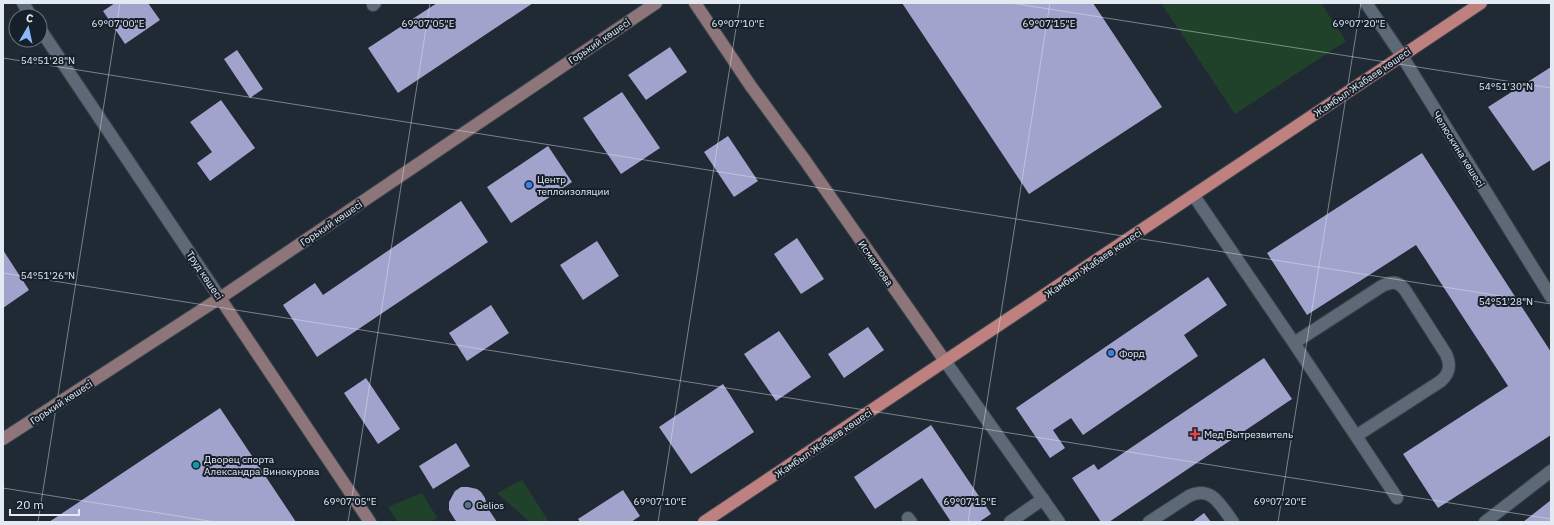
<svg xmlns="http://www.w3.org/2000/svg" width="1554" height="525" font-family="'IBM Plex Sans',sans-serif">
<rect width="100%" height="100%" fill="#202a35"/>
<path fill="#21422a" d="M1161 3H1321L1346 41 1235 114Z
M522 480 549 522H530L497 493Z
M422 493 437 518 431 522H398L388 507Z"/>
<path fill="#a1a3cc" d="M115 3H148L160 20 125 44 103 11Z
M437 3H533L398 93 368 48Z
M902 3H1093L1162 107 1029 194Z
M670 47 687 72 646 100 628 75Z
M237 50 263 89 250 98 224 59Z
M1551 67V160L1533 171 1488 107Z
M622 92 660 148 621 174 583 118Z
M221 100 255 148 210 181 197 163 212 152 190 122Z
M728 136 758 181 734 197 704 152Z
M548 146 572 182 511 223 487 187Z
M1422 153 1551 352V435L1438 508 1403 454 1508 386 1416 245 1307 315 1267 253Z
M461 201 488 242 317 357 283 305 315 283 323 295Z
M797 238 824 279 801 294 774 254Z
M597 241 619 276 583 300 560 265Z
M3 250 29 290 3 308Z
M1208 277 1227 305 1184 335 1198 356 1083 435 1071 418 1053 430 1065 448 1050 458 1016 408Z
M491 305 509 333 467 361 449 333Z
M868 327 884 350 844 378 828 354Z
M779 331 811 377 776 401 744 354Z
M1264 358 1292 399 1109 522H1101L1072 478 1094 464 1098 470Z
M366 378 400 429 378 444 344 393Z
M723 384 754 432 691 474 659 427Z
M220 408 296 522H49Z
M931 425 991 514 979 522H951L922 478 875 509 854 477Z
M456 443 470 466 433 489 419 466Z
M461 487H468L477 489 481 492 485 498 487 507 497 522H458L455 520 449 510V502L455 491Z
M623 490 640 516 631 522H580L578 519Z
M1551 500V522H1523Z
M1204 513 1211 522H1192Z"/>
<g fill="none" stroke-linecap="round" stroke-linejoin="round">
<defs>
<path id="lane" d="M373 5 375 3
M1194 196 1294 343 1382 286C1392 281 1398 281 1405 290L1446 354C1451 365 1450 373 1441 381L1356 436 1397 498
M1294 343 1356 436
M908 518 911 522
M1010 522 1043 499
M1149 522 1189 496C1212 485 1221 506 1233 522"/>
<path id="street" d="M23 3 31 16
M1366 3 1402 56 1551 297
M40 29 220 298
M945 361 1059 522
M1485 522 1551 471"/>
<path id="secondary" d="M695 3 750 85 804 159 945 361
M220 298 370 522
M3 439 220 298 656 3"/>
<path id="primary" d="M704 522 1481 3"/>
</defs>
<use href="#lane" stroke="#3d464f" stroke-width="14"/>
<use href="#street" stroke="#3d464f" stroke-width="14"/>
<use href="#secondary" stroke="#3d464f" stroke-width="14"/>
<use href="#primary" stroke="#3d464f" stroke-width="14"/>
<use href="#lane" stroke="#5d6976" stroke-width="12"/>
<use href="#street" stroke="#5d6976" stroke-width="12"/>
<use href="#secondary" stroke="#8d757a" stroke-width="12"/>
<use href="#primary" stroke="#be817f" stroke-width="12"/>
</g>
<path fill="none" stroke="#e3eaf2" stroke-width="1" stroke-opacity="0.45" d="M1011 3 1551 88M3 58 1551 304M3 273 1551 519M3 488 215 522M38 522 120 3M348 522 430 3M658 522 740 3M968 522 1050 3M1278 522 1361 3"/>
<g fill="#3f7fe0" stroke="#16202b" stroke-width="1.5">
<circle cx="529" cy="185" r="4"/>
<circle cx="1111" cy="353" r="4"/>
</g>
<path fill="#e0444e" stroke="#16202b" stroke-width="1.5" d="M1193 428h4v4h4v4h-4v4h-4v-4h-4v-4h4z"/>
<circle fill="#0f9aa8" stroke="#16202b" stroke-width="1.5" cx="196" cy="465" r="4"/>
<circle fill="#5c6f8a" stroke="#16202b" stroke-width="1.5" cx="468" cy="505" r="4"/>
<g text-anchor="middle" stroke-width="4" stroke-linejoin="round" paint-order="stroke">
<g font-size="10" fill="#e3eaf2" stroke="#16202b">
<text transform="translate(599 41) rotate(-34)" y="4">Горький көшесі</text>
<text transform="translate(1362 82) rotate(-34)" y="4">Жамбыл Жабаев көшесі</text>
<text transform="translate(1459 149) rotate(58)" y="4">Челюскина көшесі</text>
<text transform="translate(331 223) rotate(-34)" y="4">Горький көшесі</text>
<text transform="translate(876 263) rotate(55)" y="4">Исмаилова</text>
<text transform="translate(1093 263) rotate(-34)" y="4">Жамбыл Жабаев көшесі</text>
<text transform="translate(205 275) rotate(56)" y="4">Труд көшесі</text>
<text transform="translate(61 402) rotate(-33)" y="4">Горький көшесі</text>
<text transform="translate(823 443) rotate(-34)" y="4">Жамбыл Жабаев көшесі</text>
</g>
<g font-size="10" fill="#e3eaf2" stroke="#16202b" text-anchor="start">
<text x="537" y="183">Центр<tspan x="537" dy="12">теплоизоляции</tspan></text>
<text x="1119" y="357">Форд</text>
<text x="1204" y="438">Мед Вытрезвитель</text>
<text x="204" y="463">Дворец спорта<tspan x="204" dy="12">Александра Винокурова</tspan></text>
<text x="476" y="509">Gelios</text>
</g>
</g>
<g font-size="10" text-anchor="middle" fill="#e3eaf2" stroke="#16202b" stroke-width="4" stroke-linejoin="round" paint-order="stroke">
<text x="118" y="27">69°07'00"E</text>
<text x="428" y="27">69°07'05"E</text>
<text x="738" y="27">69°07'10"E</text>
<text x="1049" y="27">69°07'15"E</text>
<text x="1359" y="27">69°07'20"E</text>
<text x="48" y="64">54°51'28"N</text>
<text x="1506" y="90">54°51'30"N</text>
<text x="48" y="279">54°51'26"N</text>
<text x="1506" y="305">54°51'28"N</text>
<text x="350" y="505">69°07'05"E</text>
<text x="660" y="505">69°07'10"E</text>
<text x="970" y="505">69°07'15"E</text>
<text x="1280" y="505">69°07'20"E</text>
</g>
<rect width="1554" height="525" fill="none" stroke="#e3eaf2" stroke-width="8"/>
<g transform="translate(28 28) rotate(9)"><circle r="19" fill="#16202b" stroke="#68717b"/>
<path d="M0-3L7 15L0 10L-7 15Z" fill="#8abafc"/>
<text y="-6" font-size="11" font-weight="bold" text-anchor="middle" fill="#e3eaf2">С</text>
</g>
<path d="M10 509v6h69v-6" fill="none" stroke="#e3eaf2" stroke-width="2"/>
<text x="16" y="509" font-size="12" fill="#e3eaf2" stroke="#16202b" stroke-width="3" paint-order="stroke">20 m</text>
</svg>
